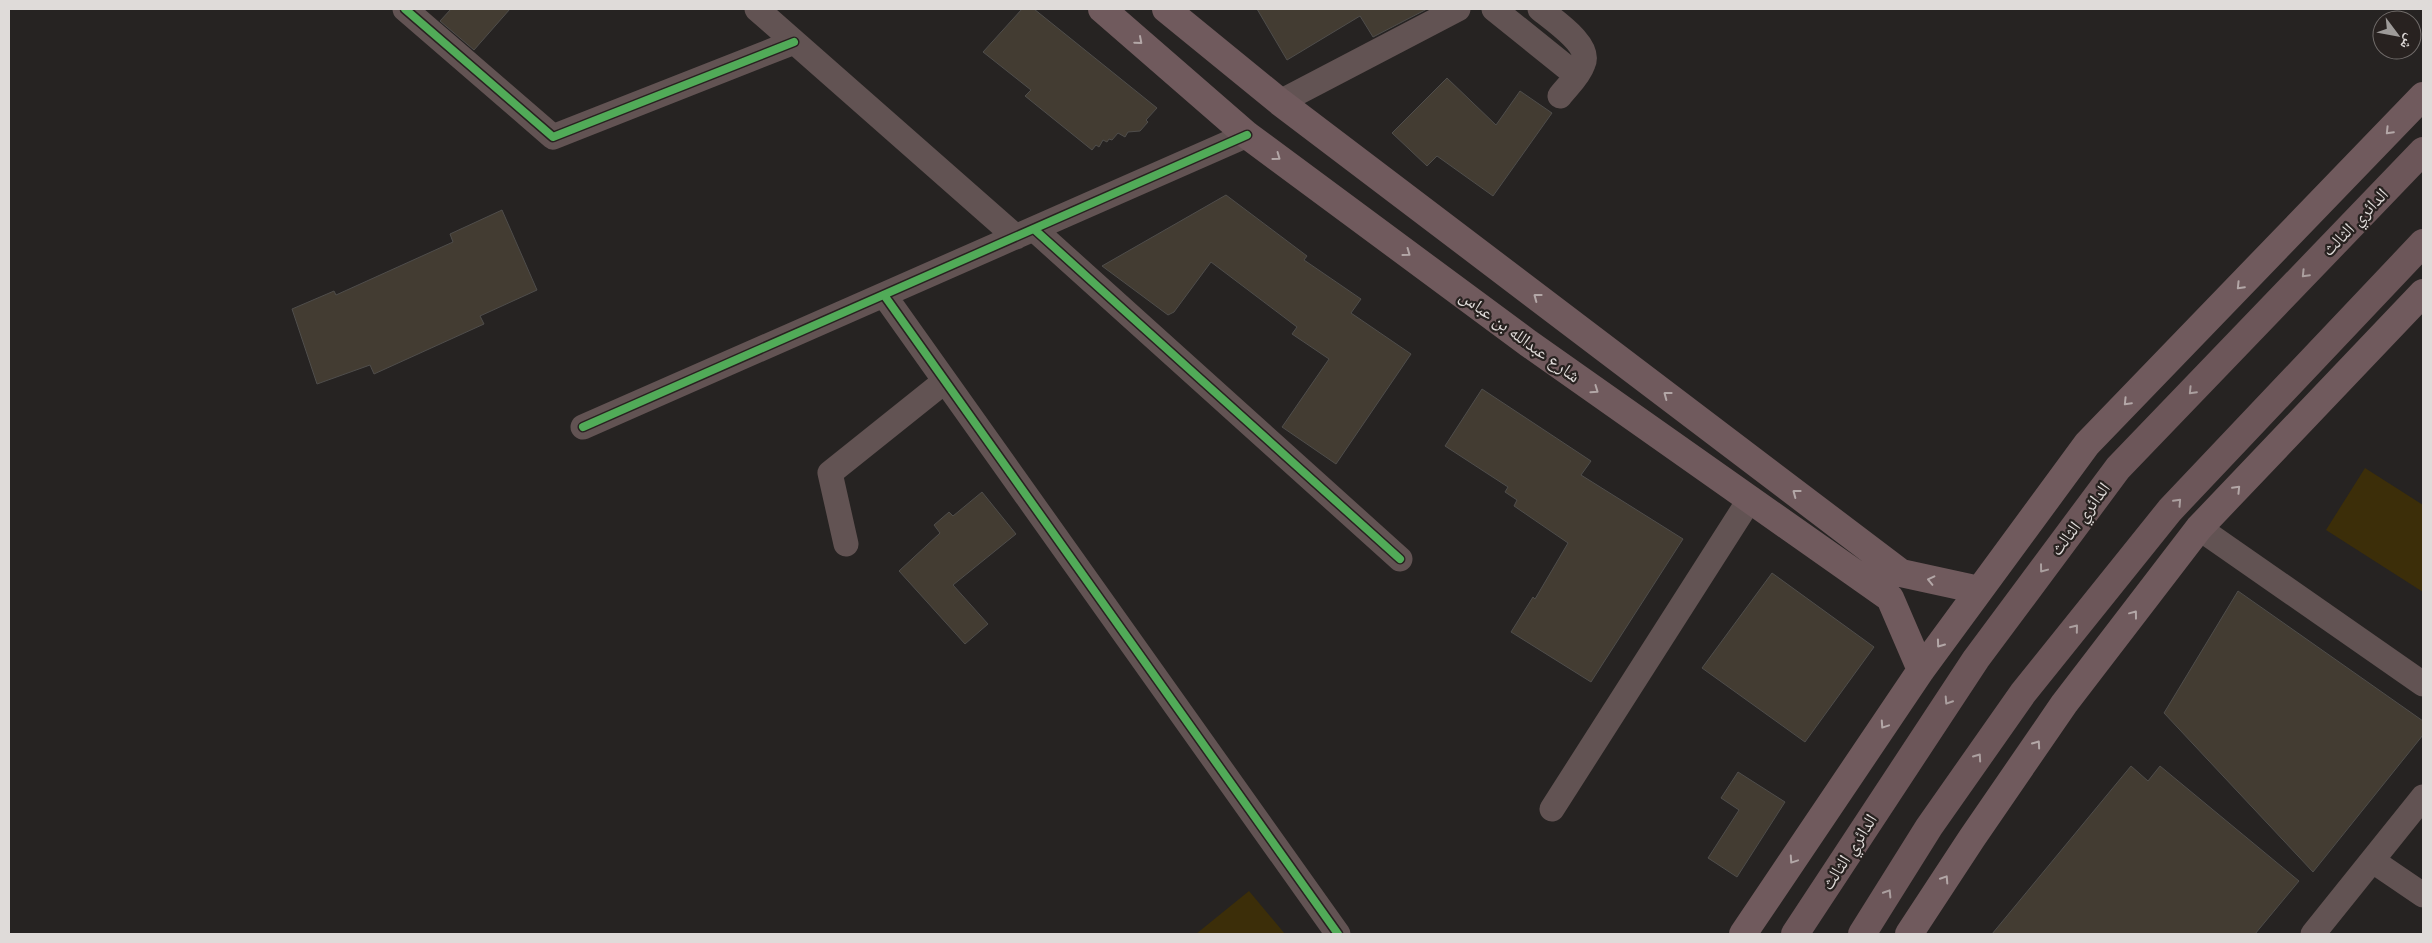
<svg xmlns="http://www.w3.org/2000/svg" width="2432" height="943" font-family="Spectral,'Noto Naskh Arabic',serif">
<rect width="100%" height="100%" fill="#262322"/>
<path fill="#3c2e09" d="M2365 468 2423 505V592L2326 530Z
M1249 891 1285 934H1196Z"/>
<path fill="#433c32" stroke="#4f4d4b" d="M451 9H510L474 50 440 21Z
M1022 9H1034L1157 108 1146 120 1148 122 1140 131 1128 132 1125 137 1118 133 1112 140 1109 139 1107 142 1103 140 1099 147 1096 145 1092 150 1025 96 1031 90 983 52Z
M1257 9H1427L1373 37 1360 16 1287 60Z
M1447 78 1496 125 1520 91 1552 113 1493 196 1437 156 1427 166 1392 133Z
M1226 195 1307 256 1304 260 1361 299 1351 313 1411 354 1336 464 1282 427 1329 359 1292 334 1297 327 1211 262 1174 312 1168 315 1102 266Z
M502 210 537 290 480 316 484 324 374 374 370 365 317 384 292 309 334 291 336 295 453 242 450 234Z
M1482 389 1591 461 1581 475 1683 539 1591 682 1511 632 1533 597 1535 599 1568 543 1514 506 1517 500 1505 492 1508 487 1445 446Z
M982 492 1016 534 953 585 988 624 965 644 899 571 940 533 934 525 949 512 953 516Z
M1772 573 1874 647 1805 742 1702 668Z
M2238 591 2423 721V735L2313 872 2164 713Z
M2131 766 2148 781 2160 766 2299 881 2255 934H1992Z
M1738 772 1785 802 1737 877 1708 858 1739 810 1721 798Z"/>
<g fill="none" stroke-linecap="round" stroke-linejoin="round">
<path stroke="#625353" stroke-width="25" d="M405 9 553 137 794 42
M757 9 1016 237
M1494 9 1576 75
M1540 9C1553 20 1592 45 1583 64 1579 76 1567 87 1560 96
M1280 102 1458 9
M1035 230 1400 559
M884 295 1338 934
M583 427 1247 135
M2199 528 2423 684
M846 544 830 473 945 381
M1552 809 1750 499
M2373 861 2423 895
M2313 934 2423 797"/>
<path stroke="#705a5d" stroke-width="28" d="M1102 9 1247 135 1528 343 1890 598 1921 670
M1166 9 1280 102 1901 573 1979 590
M1743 934 1921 670 2087 444 2423 96
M1909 934 1972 838 2064 704 2199 528 2423 293"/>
<path stroke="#6c5659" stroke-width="28" d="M1795 934 1976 659 2118 468 2423 151
M1862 934 1929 827 2023 693 2170 510 2423 243"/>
<defs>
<path id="cycleway" d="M405 9 553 137 794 42
M1035 230 1400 559
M884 295 1338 934
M583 427 1247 135"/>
</defs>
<use href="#cycleway" stroke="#282220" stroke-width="11"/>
<use href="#cycleway" stroke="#51ab58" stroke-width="8"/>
</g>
<defs><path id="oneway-chevron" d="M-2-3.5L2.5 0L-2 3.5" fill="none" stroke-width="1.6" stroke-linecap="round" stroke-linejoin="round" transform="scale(1.25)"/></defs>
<g stroke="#b3a7a7">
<use href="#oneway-chevron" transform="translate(1139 41) rotate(41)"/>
<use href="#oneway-chevron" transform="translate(2389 131) rotate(134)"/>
<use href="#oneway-chevron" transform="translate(1277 157) rotate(36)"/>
<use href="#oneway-chevron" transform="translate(1407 253) rotate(36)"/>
<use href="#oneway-chevron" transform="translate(2240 286) rotate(134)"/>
<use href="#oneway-chevron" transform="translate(1537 297) rotate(-143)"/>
<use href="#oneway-chevron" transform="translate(1595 390) rotate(35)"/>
<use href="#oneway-chevron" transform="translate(1667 395) rotate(-143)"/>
<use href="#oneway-chevron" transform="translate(2127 402) rotate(134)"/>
<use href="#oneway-chevron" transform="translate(2237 489) rotate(-46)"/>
<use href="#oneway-chevron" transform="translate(1796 493) rotate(-143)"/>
<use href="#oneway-chevron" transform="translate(1931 580) rotate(-167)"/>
<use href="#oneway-chevron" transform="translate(2134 614) rotate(-53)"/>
<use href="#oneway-chevron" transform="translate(1940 644) rotate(126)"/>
<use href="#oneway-chevron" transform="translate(1884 725) rotate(124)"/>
<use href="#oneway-chevron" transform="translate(2037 744) rotate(-55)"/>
<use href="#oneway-chevron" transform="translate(1793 860) rotate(124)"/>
<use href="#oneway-chevron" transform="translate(1945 879) rotate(-57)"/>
</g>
<g stroke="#ab9f9f">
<use href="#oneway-chevron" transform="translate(2305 274) rotate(134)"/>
<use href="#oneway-chevron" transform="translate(2192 391) rotate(134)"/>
<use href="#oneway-chevron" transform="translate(2178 502) rotate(-47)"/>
<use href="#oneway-chevron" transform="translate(2043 569) rotate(127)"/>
<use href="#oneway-chevron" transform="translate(2075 628) rotate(-51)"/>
<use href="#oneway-chevron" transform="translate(1948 701) rotate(123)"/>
<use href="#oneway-chevron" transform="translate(1978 757) rotate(-55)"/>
<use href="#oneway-chevron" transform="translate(1888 893) rotate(-58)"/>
</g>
<g text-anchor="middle" stroke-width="4.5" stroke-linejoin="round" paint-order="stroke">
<g font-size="18" fill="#dfdbd9" stroke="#282220">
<text transform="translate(2355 222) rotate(-46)" y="6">الدائري الثالث</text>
<text transform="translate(1520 336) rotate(36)" y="6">شارع عبدالله بن عباس</text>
<text transform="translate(2080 519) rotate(-53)" y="6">الدائري الثالث</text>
<text transform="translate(1849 852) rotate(-57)" y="6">الدائري الثالث</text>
</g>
</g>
<rect width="2432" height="943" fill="none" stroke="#dfdbd9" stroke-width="20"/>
<g transform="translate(2397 35) rotate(122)"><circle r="24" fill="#282220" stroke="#716c6a"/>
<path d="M0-4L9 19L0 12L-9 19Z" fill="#9e9b99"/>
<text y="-8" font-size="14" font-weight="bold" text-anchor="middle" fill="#dfdbd9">ش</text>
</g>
</svg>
